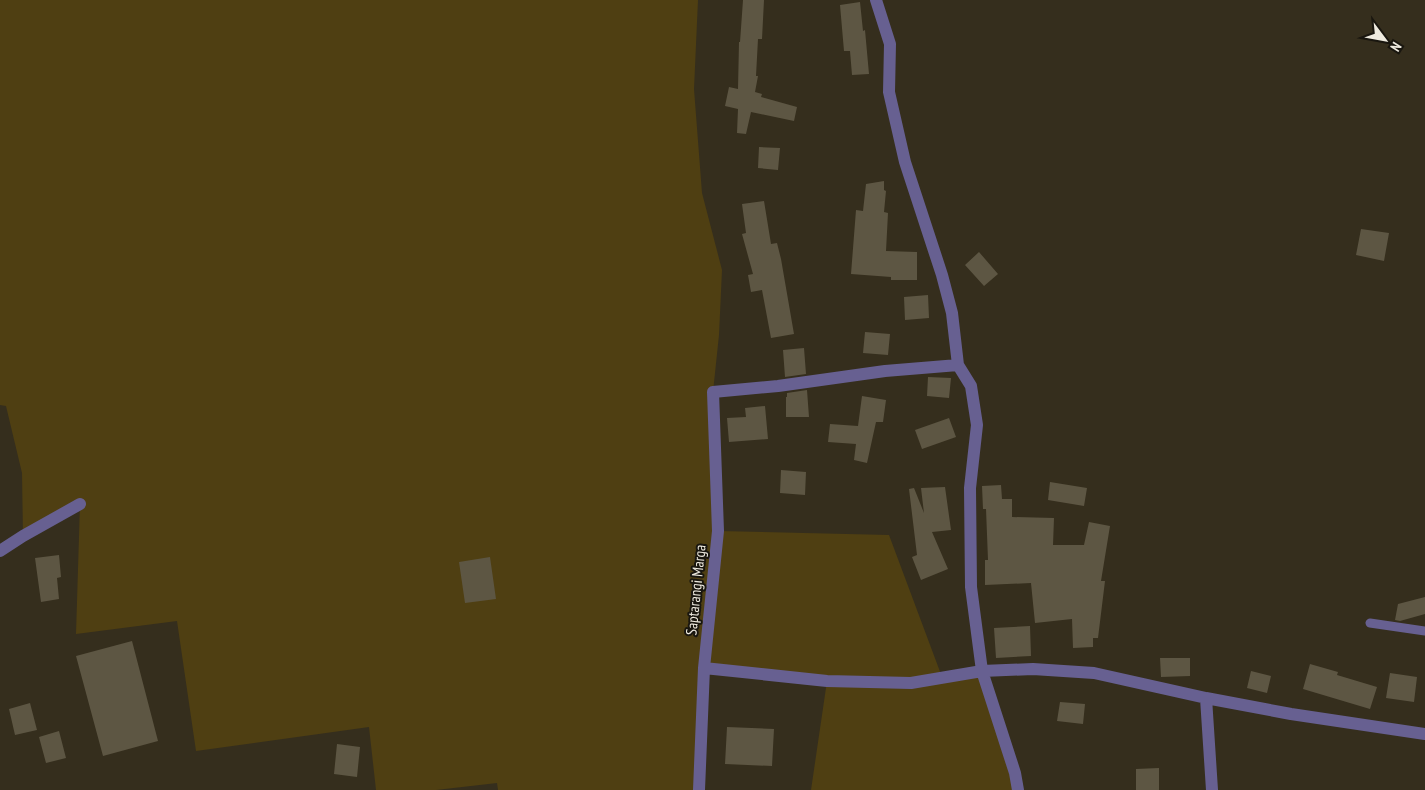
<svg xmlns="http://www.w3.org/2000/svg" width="1425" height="790" font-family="'PT Sans Narrow',sans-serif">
<rect width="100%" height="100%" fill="#352e1d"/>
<path fill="#4f3f12" d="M0 0H698L694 89 702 193 722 270 719 335 713 392 718 531 889 535 942 677 982 671 1018 790H811L827 681 704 668 699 790H498L497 783 436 790H376L369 727 196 751 177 621 76 634 80 504 23 536 22 473 6 406 0 405Z"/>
<path fill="#5d5643" d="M743 0H764L762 39H758L756 76H758L755 92 762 94 761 97 797 107 794 121 751 112 746 134 737 133 738 109 725 106 729 87 738 89 739 42H740Z
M860 2 863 31 865 30 869 74 852 75 850 51H844L840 5Z
M759 147 780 148 778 170 758 168Z
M884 181V190L886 191 884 212 888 213 886 251 917 252V280H891V277L851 274 856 210 863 211 866 184Z
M764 201 771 244 777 243 781 259 794 334 771 338 762 290 751 292 748 275 753 274 742 234 746 233 742 204Z
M1361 229 1389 233 1384 261 1356 255Z
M979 252 998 274 984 286 965 265Z
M928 295 929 318 905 320 904 297Z
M865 332 890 334 888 355 863 353Z
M804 348 806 374 785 377 783 350Z
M928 377 951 378 949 398 927 396Z
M807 390 809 417H786V397H787V393Z
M862 396 886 400 883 422H876L867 463 854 460 856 444 828 442 830 424 858 426Z
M765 406 768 439 729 442 727 418 746 417 745 408Z
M949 418 956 437 922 449 915 430Z
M781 470 806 472 805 495 780 493Z
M1050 482 1087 488 1084 506 1048 500Z
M1001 485 1002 499H1012V517L1054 518 1053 545H1084L1089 522 1110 526 1101 581H1105L1098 638H1093V647L1073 648 1072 619 1035 623 1031 583 985 585V560H988L986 509H983L982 486Z
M945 487 951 530 932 532 948 569 921 580 912 557 917 555 909 489 914 488 924 513 921 488Z
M59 555 61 577 57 578 59 599 41 602 35 558Z
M490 557 496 599 465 603 459 562Z
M1425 597V614L1400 621 1395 620 1398 604Z
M1030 626 1031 656 996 658 994 628Z
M132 641 158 741 103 756 76 656Z
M1160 658H1190V676L1161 677Z
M1310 664 1338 672 1337 675 1377 687 1370 709 1303 689Z
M1251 671 1271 676 1267 693 1247 688Z
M1390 673 1417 677 1414 702 1386 698Z
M1060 702 1085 704 1083 724 1057 721Z
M30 703 37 730 15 735 9 709Z
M727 727 774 729 772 766 725 764Z
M59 731 66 758 46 763 39 737Z
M337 744 360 747 357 777 334 774Z
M1159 768V790H1136V769Z"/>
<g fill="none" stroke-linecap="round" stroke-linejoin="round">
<path stroke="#676091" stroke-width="9" d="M1370 623 1425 631"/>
<path stroke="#676091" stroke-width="12" d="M876 0 890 44 889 92 905 162 942 275 952 313 958 365 971 386 977 425 970 488 971 587 982 671 1015 773 1018 790
M0 551 23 536 80 504
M704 668 827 681 911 683 982 671 1033 669 1094 673 1206 698 1291 714 1425 734
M1206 698 1212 790
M699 790 704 668 718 531 713 392 778 386 885 371 958 365"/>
</g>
<g text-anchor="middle" stroke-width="4" stroke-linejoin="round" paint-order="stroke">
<g font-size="15" fill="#eeeadf" stroke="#19160f">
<text transform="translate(696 590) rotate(-84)" y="5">Saptarangi Marga</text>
</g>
</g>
<g transform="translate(1385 40) rotate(122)" stroke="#19160f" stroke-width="4" paint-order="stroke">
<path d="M0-4L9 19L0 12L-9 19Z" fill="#eeeadf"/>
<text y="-8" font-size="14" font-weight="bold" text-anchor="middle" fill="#eeeadf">N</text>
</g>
</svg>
